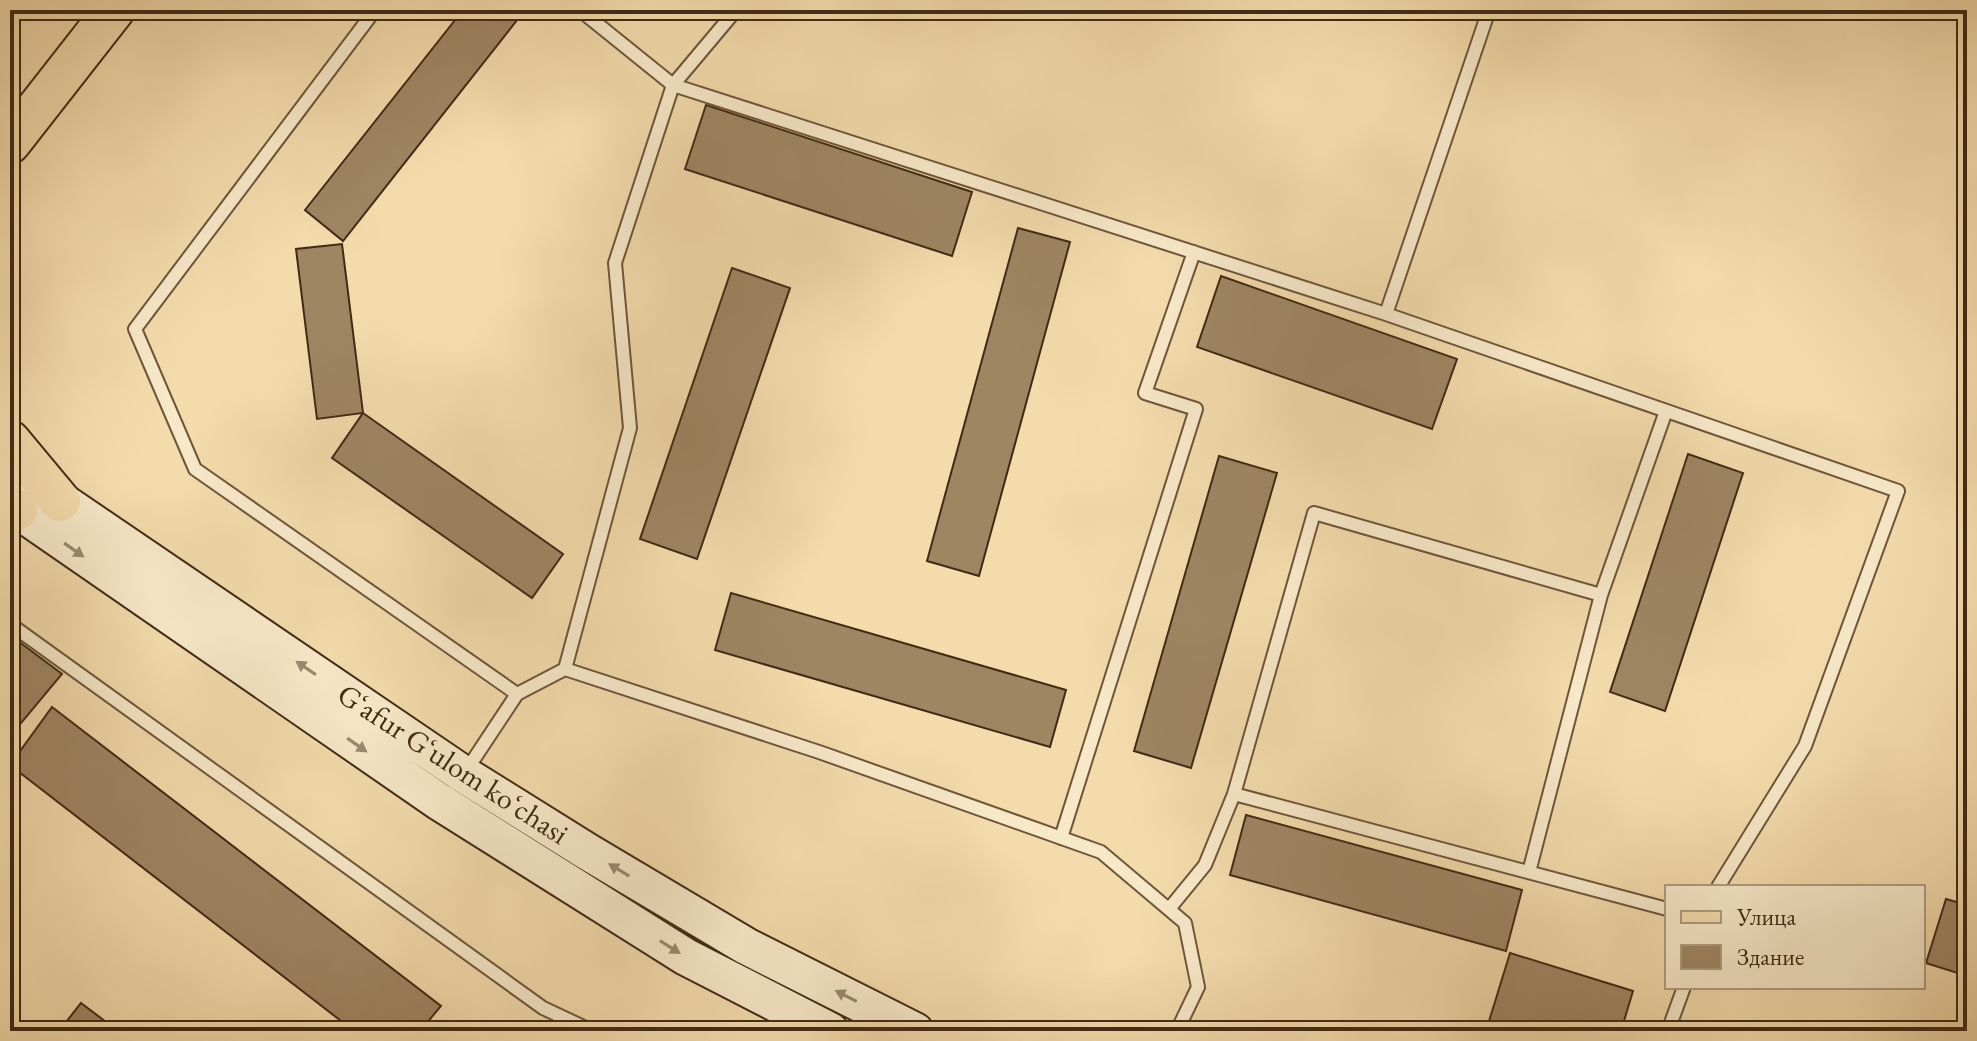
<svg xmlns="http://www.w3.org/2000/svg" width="1977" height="1041" font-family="'EB Garamond',serif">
<rect width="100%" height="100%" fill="#f3dbab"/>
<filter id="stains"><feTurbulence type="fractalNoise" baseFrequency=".0025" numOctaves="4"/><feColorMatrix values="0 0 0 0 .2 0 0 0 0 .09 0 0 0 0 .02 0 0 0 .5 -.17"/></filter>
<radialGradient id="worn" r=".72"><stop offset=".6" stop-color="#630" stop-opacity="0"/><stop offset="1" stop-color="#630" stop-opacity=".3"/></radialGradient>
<path fill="#9e8663" stroke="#412a16" stroke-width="2" d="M463 10H525L343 241 305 210Z
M706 105 972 192 952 256 685 169Z
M1018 228 1070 242 979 576 927 561Z
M342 244 363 413 317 419 296 249Z
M732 268 790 288 697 559 640 539Z
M1221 276 1457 359 1432 429 1197 347Z
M363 413 563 554 532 598 332 458Z
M1688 454 1743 473 1665 711 1610 692Z
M1219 456 1277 473 1191 768 1134 751Z
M731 593 1066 690 1050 747 715 650Z
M10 635 62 674 17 728 10 723Z
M52 707 441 1006 420 1031H354L10 765Z
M1246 815 1522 890 1506 951 1230 875Z
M1946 899 1967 905V976L1926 963Z
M1510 953 1633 991 1621 1031H1486Z
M81 1003 118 1031H59Z"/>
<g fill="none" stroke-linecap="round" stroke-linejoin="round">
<defs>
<path id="service" d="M375 10 135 329 195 469 517 694 466 771
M580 10 673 85 1386 314
M1489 10 1386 314 1898 491 1805 746 1718 887
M1666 411 1601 595 1314 513 1234 794 1667 909
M10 624 543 1008 592 1031
M565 669 630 428 615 263 673 85 736 10
M517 694 565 669 819 752 1101 852 1185 923 1198 987 1177 1031
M1061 838 1196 409 1145 393 1194 252
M1529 872 1601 595
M1169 909 1205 865 1234 794
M1668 1031 1684 987"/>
<path id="secondary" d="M35 483 463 774 588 852 746 946 915 1031
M10 505 438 801 686 957 830 1031"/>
<path id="primary" d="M10 143 114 10
M10 441 60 501
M10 509 17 510"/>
</defs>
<use href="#service" stroke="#6e563b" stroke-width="16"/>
<use href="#secondary" stroke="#412a16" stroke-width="40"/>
<use href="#primary" stroke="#412a16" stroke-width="44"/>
<use href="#service" stroke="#f7e8c8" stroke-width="12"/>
<use href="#secondary" stroke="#f7e8c8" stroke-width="36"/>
<use href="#primary" stroke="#f3dbab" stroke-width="40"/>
</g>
<defs><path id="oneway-solid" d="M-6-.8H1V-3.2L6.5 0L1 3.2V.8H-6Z" transform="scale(2)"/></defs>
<g fill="#9c896f">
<use href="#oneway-solid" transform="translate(74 550) rotate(35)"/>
<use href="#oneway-solid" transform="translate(306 668) rotate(-146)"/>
<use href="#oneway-solid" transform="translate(357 745) rotate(35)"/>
<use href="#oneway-solid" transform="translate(619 870) rotate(-149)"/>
<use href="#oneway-solid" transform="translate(670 947) rotate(32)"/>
<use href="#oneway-solid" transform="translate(846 996) rotate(-153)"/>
</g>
<g text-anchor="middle" stroke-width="8" stroke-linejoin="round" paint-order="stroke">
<g font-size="30" fill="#412a16" stroke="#f7e8c8">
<text transform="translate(453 764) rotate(33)" y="10">Gʻafur Gʻulom koʻchasi</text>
</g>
</g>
<rect width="1977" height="1041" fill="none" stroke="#f3dbab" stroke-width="40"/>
<rect x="12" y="12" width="1953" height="1017" fill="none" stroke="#412a16" stroke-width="4"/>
<rect x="20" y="20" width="1937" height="1001" fill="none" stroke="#412a16" stroke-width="2"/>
<rect x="1665" y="885" width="260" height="104" fill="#f7e8c8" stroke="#ae9c81" stroke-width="2"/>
<rect x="1681" y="911" width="40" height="12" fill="#f3dbab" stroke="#ae9c81" stroke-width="2"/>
<text x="1737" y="925" font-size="24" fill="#412a16">Улица</text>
<rect x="1681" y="945" width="40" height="24" fill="#9e8663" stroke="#ae9c81" stroke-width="2"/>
<text x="1737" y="965" font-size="24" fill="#412a16">Здание</text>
<rect width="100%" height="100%" filter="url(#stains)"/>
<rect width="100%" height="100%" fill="url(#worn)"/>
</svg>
